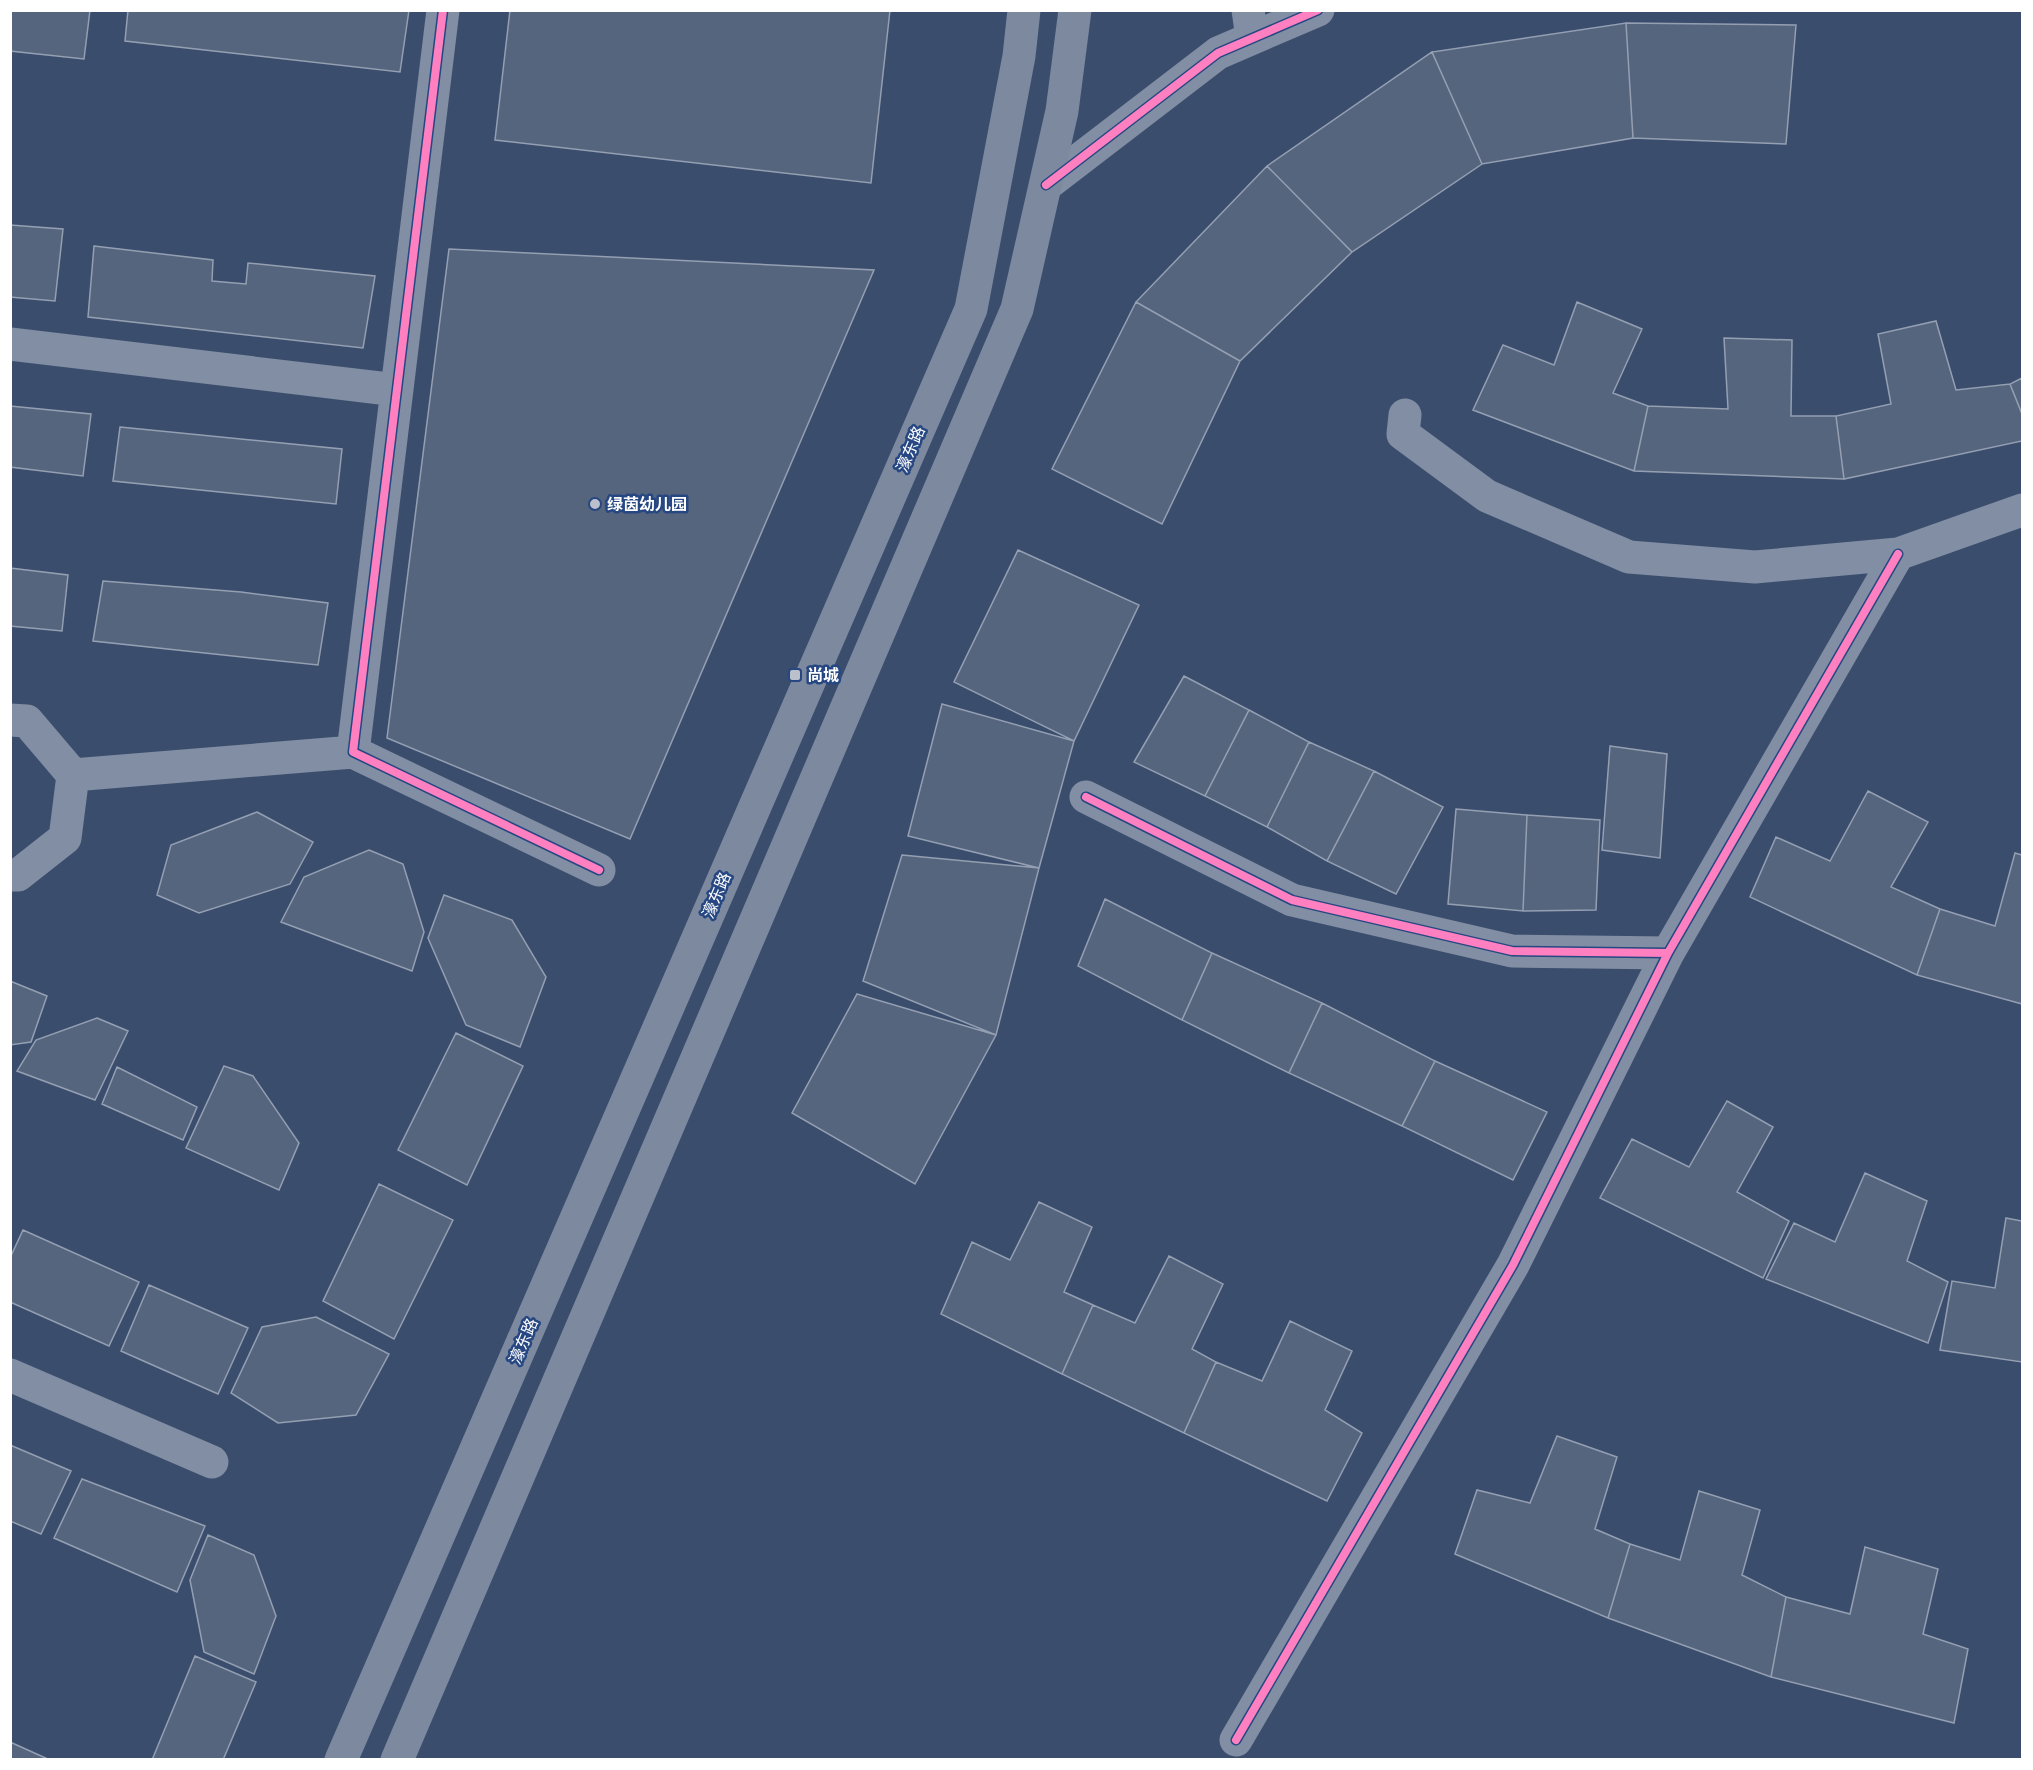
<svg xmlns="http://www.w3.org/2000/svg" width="2033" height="1770" font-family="Raleway,'Noto Sans SC',sans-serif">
<rect width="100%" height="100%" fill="#3b4d6d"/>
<path fill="#56657e" stroke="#949fb2" stroke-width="1.5" d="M10 10H90L84 59 10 51Z
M128 10H409L400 72 125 41Z
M510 10H890L871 183 495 140Z
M1626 23 1796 25 1786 144 1633 138Z
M1626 23 1633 138 1482 164 1432 52Z
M1432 52 1482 164 1352 252 1267 166Z
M1267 166 1352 252 1240 361 1136 302Z
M10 225 63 229 55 301 10 297Z
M94 246 213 260 212 281 246 284 248 263 375 276 363 348 88 317Z
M449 249 874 270 630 839 387 738Z
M1136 302 1240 361 1162 524 1052 469Z
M1577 302 1642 329 1613 393 1648 406 1634 471 1473 410 1503 345 1554 365Z
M1936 321 1956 390 2010 384 2022 414V441L1844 479 1836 416 1891 404 1878 334Z
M1724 338 1792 340 1791 416H1836L1844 479 1634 471 1648 406 1728 409Z
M2022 378V414L2010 384Z
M10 406 91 414 83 476 10 467Z
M120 427 342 449 336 504 113 481Z
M1018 550 1139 605 1074 741 954 682Z
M10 568 68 575 62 631 10 626Z
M103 581 241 592 328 603 318 665 93 641Z
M1184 676 1249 710 1205 796 1134 762Z
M942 704 1074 741 1039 868 908 836Z
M1249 710 1309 742 1267 827 1205 796Z
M1309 742 1374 771 1327 861 1267 827Z
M1610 746 1667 754 1660 858 1602 850Z
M1374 771 1443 807 1396 894 1327 861Z
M1868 791 1928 822 1891 887 1940 909 1917 975 1750 897 1776 837 1830 861Z
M1456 809 1527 815 1523 911 1448 904Z
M257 812 313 842 290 884 199 913 157 895 171 845Z
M1527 815 1600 820 1596 910 1523 911Z
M369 850 403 864 424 932 412 971 281 922 304 877Z
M2015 853 2022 855V1004L1917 975 1940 909 1995 926Z
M902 855 1039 868 996 1035 863 981Z
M444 895 512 920 546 977 520 1047 466 1025 428 938Z
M1105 899 1212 953 1182 1020 1078 966Z
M1212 953 1322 1003 1289 1073 1182 1020Z
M10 981 47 996 31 1042 10 1045Z
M857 994 996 1035 915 1184 792 1113Z
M1322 1003 1435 1061 1402 1126 1289 1073Z
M97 1018 128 1031 95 1100 17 1071 36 1040Z
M456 1033 523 1066 467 1185 398 1150Z
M1435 1061 1547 1112 1513 1180 1402 1126Z
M224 1066 253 1076 299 1143 279 1190 186 1148Z
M117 1067 197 1107 183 1140 102 1104Z
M1727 1101 1773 1127 1737 1192 1789 1221 1763 1278 1600 1198 1632 1139 1689 1167Z
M1865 1173 1927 1201 1907 1261 1948 1282 1928 1343 1766 1279 1794 1223 1835 1242Z
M379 1184 453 1220 394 1339 323 1301Z
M1039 1202 1092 1227 1064 1292 1093 1305 1062 1374 941 1314 972 1242 1010 1260Z
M2006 1218 2022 1221V1362L1940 1350 1952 1281 1995 1288Z
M23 1230 139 1282 109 1346 10 1302V1258Z
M1169 1256 1223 1284 1192 1349 1216 1362 1184 1433 1062 1374 1093 1305 1135 1323Z
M149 1285 248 1328 218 1394 121 1351Z
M316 1317 389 1354 356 1415 278 1423 231 1393 262 1327Z
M1290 1321 1352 1351 1325 1410 1362 1433 1327 1501 1184 1433 1216 1362 1262 1381Z
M1557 1436 1617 1457 1595 1529 1630 1544 1608 1618 1455 1554 1477 1490 1530 1503Z
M10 1445 71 1471 41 1534 10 1521Z
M82 1479 205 1526 177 1592 54 1538Z
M1699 1491 1760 1510 1742 1575 1786 1597 1771 1677 1608 1618 1630 1544 1680 1560Z
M208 1535 254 1555 276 1616 254 1674 204 1652 190 1580Z
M1865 1547 1938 1569 1923 1634 1968 1649 1954 1723 1771 1677 1786 1597 1850 1614Z
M195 1656 256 1682 223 1760H152Z
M10 1742 50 1760H10Z"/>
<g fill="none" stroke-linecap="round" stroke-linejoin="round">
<path stroke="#818ea3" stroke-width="33" d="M443 10 353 752 599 870
M1248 10 1252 38
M1046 185 1218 53 1318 10
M10 344 397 390
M1405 415 1403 434 1487 496 1629 557 1755 567 1898 554 2022 510
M10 720 27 721 73 775 65 838 18 875H10
M73 775 353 752
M1086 797 1292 900 1512 951 1668 953 1898 554
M10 1375 212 1462
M1236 1740 1513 1265 1668 953"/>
<path stroke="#7c899f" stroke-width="33" d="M341 1760 971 309 1019 56 1024 10
M397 1760 1017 309 1062 111 1075 10"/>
<defs>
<path id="cycleway" d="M443 10 353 752 599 870
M1046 185 1218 53 1318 10
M1086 797 1292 900 1512 951 1668 953 1898 554
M1236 1740 1513 1265 1668 953"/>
</defs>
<use href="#cycleway" stroke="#264782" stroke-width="11"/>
<use href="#cycleway" stroke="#ff80c0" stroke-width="8"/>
</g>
<g fill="#bac1cc" stroke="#264782" stroke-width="2">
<circle cx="595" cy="504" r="6"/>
<rect x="789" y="669" width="12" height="12" rx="3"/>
</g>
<g text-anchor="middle" stroke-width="5" stroke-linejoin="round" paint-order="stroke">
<g font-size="16" fill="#fff" stroke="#264782">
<text transform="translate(910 449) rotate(-67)" y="6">濠东路</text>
<text transform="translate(716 895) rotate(-67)" y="6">濠东路</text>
<text transform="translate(523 1341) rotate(-67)" y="6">濠东路</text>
</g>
<g font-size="16" font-weight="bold" fill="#fff" stroke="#264782" text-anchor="start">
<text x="607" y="510">绿茵幼儿园</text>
<text x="807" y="681">尚城</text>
</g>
</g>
<rect width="2033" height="1770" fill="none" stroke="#ffffff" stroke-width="24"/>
</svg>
